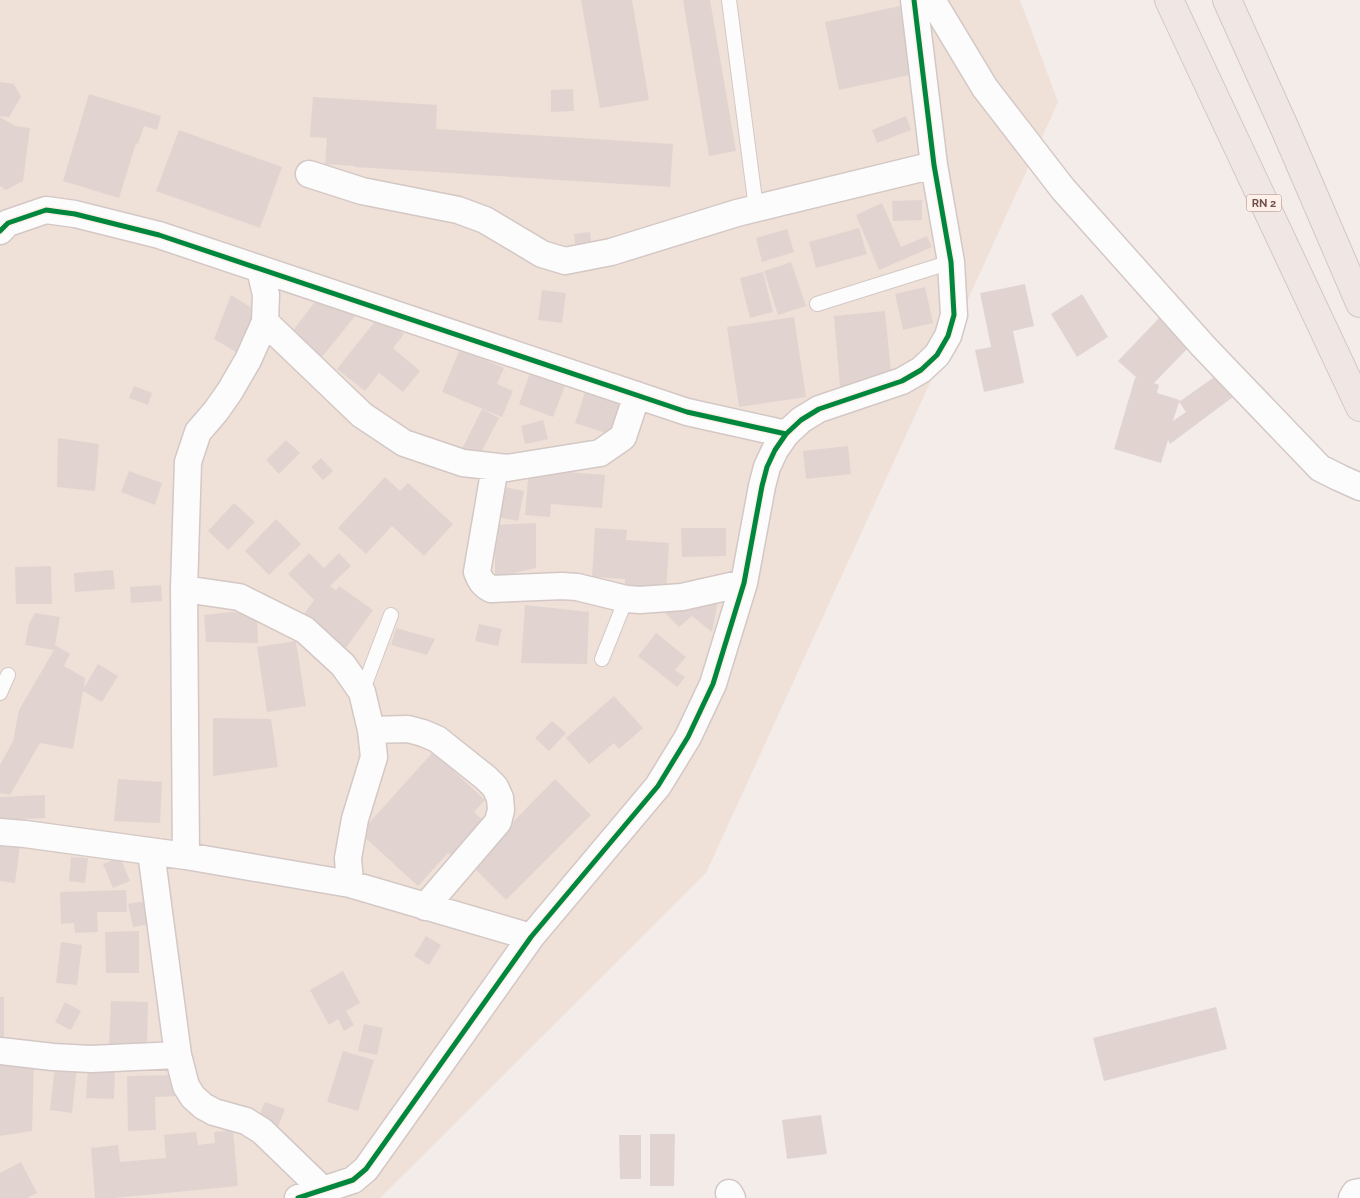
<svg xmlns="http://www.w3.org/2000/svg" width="1360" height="1198" font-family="Raleway,sans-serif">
<rect width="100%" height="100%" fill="#f4ece8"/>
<path fill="#efe0d8" d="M0 0H1020L1058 102 706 873 380 1198H0Z"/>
<path fill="#e1d4d0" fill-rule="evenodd" d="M581 0H632L649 100 600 108Z
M683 0H710L736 151 709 156Z
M900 6 914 74 839 90 825 22Z
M0 82 14 84 21 97 9 117 0 116Z
M573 89 574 111 551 112V90Z
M89 94 161 116 157 130 144 126 138 144 136 143 119 198 63 181Z
M313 97 437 105 436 129 673 144 670 187 355 167V166L325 164 327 138 310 137Z
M906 116 911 130 877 143 872 130Z
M0 117 15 126 30 128 23 181 6 190 0 186Z
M179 130 282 167 260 228 156 191Z
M922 200V220L893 221 892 201Z
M882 203 901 247 927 236 932 247 879 270 856 215Z
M859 228 867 254 816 268 809 242Z
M787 229 794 252 762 262 756 238Z
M590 232 592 248 576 250 574 234Z
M791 262 806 306 778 315 764 271Z
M763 272 773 312 750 318 740 278Z
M1025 284 1034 326 1013 331 1024 383 984 392 975 350 991 347 980 293Z
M925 287 933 323 903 330 895 294Z
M542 290 566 293 562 323 538 320Z
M1082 294 1108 337 1077 357 1051 314Z
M231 295 255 310 236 352 214 339Z
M314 303 360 310 317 363 288 337Z
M885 311 892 382 840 387 834 316Z
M380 315 404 334 393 348 420 371 403 392 379 373 365 391 337 369Z
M794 317 806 397 739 407 727 327Z
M1160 317 1190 346 1154 383 1159 385 1157 393 1180 400 1179 402 1217 375 1233 397 1170 444 1168 440 1161 463 1114 449 1135 378H1137L1118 361ZM1179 402 1186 412 1173 421Z
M460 349 504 368 497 384 513 391 502 417 442 392Z
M531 370 566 383 553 417 519 404Z
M134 386 152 393 148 405 129 398Z
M586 389 623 401 612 435 575 423Z
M482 409 499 418 478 458 462 449Z
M543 420 548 439 525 444 521 426Z
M58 438 99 444 95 491 57 487Z
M286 440 300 453 279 474 266 460Z
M848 446 851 474 806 479 803 451Z
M321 458 333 471 323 480 311 467Z
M529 469 605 475 602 508 551 504 550 517 525 515Z
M129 471 162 483 155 505 121 492Z
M385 477 400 491 408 483 453 524 424 556 392 526 366 554 338 528Z
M504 487 524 491 518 521 498 517Z
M234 503 255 522 228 550 208 531Z
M276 519 301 544 269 575 245 551Z
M536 523V568L495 577V525Z
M595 528 627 530 626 540 669 543 666 593 625 591V579L592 577Z
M681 528H726V556L682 557Z
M309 553 324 568 339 553 351 566 330 586 336 590 339 586 373 610 346 648 302 617 314 600 288 574Z
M51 566 52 604H16L15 567Z
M113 570 115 589 75 592 74 573Z
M161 585 162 601 131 603 130 587Z
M705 593 719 596 712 632 692 616 679 627 664 612Z
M525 605 589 612 587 664 521 663Z
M231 612 257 615 258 643 206 642 204 615Z
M35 613 60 617 55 645 70 654 64 666 85 678 84 688 98 664 118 676 102 702 83 691 73 749 40 743 10 795 0 793V765L13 741 19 710 54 650 25 645 29 624Z
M479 624 502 629 498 646 475 641Z
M396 628 435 639 427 655 391 645Z
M656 633 686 657 675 670 685 677 677 687 638 656Z
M296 641 306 706 267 712 257 647Z
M614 696 643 728 619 749 614 743 589 764 566 738Z
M213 718 271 719 278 767 213 776Z
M552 721 566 733 549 751 535 738Z
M433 752 485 800 474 812 487 824 455 859 448 853 418 886 360 833Z
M118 779 162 782 160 823 114 821Z
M555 779 591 815 506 900 471 865Z
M45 795V818L0 820V797Z
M0 842 20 845 15 883 0 881Z
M71 857 88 858 85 883 69 881Z
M120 857 130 881 113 888 103 864Z
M126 890 127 912H97L98 932 75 933 74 923 61 924 60 892Z
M145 901 150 924 133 927 128 904Z
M139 931V973H106L105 932Z
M426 936 441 945 429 965 414 956Z
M61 942 82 945 77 985 56 983Z
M343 971 360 1003 346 1011 354 1025 344 1031 338 1019 329 1025 310 990Z
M0 997H4V1039H0Z
M111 1001 148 1002 147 1047 109 1046Z
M65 1002 81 1011 71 1030 55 1022Z
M1216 1007 1227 1049 1104 1081 1093 1038Z
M364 1024 383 1028 377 1055 358 1051Z
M343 1051 374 1060 358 1111 327 1102Z
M0 1057 34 1061 32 1131 0 1136Z
M55 1065 77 1067 72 1113 50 1110Z
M88 1066 115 1067 114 1099 86 1098Z
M177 1075 178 1096 155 1097 156 1130 128 1131 127 1076Z
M265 1102 285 1109 278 1127 258 1119Z
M821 1115 827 1154 787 1159 782 1120Z
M233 1130 238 1186 114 1198H95L91 1148 118 1145 120 1162 166 1158 164 1135 196 1132 198 1145 215 1143 214 1132Z
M650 1134H675L674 1186H650Z
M619 1135H641V1179H620Z
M21 1162 37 1193 27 1198H0V1173Z"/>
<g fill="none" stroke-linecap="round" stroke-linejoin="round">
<defs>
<path id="service" d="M729 0 756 208
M817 304 951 262
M602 659 626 599
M362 692 391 615
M0 693 8 675"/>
<path id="minor" d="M932 0 985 88 1063 189 1204 347 1320 468 1340 478 1360 487
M309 174 362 191 458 210 485 220 542 254 565 261 611 252 737 213 934 165
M0 231 8 223 46 210 75 214 159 235 687 412 786 434
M265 322 362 415 404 443 463 463 507 468 600 453 623 437 637 395
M495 467 477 572C480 580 483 585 491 589L562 586 577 587 626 599 640 600 682 597 744 583
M184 589 239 597 305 630 343 665 362 692 371 730 374 757 355 819 348 858 350 884
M371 730 408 729 423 733 437 739 486 778 495 787 500 798 501 810 498 822 425 907
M0 832 25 834 186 856 350 884 531 937
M151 852 178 1055 186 1086 193 1097 203 1106 214 1112 246 1121 262 1131 323 1190
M186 856 184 589 188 462 198 432 216 411 230 391 248 360 265 322 266 295 260 269
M0 1051 53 1057 91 1059 178 1055
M729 1193 732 1198
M298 1198 353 1180 366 1169 531 937 658 786 688 737 713 684 744 583 762 486 767 467 775 450 786 434 801 420 819 409 902 381 921 370 937 355 948 336 954 315 951 262 934 165 914 0
M1352 1198 1355 1193 1360 1192"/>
<path id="trunk" d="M1169 0 1360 407
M1227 0 1286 131 1360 303"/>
</defs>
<use href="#service" stroke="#d3c8c5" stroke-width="16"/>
<use href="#minor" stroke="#d3c8c5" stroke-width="29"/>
<use href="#trunk" stroke="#d3c7c5" stroke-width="30"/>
<use href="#service" stroke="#fdfcfc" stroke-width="14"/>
<use href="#minor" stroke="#fdfcfc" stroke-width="26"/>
<use href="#trunk" stroke="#f0e6e4" stroke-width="28"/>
<defs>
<path id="cycleway" d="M0 231 8 223 46 210 75 214 159 235 687 412 786 434
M298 1198 353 1180 366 1169 531 937 658 786 688 737 713 684 744 583 762 486 767 467 775 450 786 434 801 420 819 409 902 381 921 370 937 355 948 336 954 315 951 262 934 165 914 0"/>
</defs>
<use href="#cycleway" stroke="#fef0e8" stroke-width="8"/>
<use href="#cycleway" stroke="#00873e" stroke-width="5"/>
</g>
<g text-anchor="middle" stroke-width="4.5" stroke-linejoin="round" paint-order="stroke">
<rect fill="#fef0e8" stroke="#9b7f7a" stroke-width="1" x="1246.5" y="194.5" width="35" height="17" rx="4"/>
<g font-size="11" font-weight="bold" fill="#704f4b">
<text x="1264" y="207">RN 2</text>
</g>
</g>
</svg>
